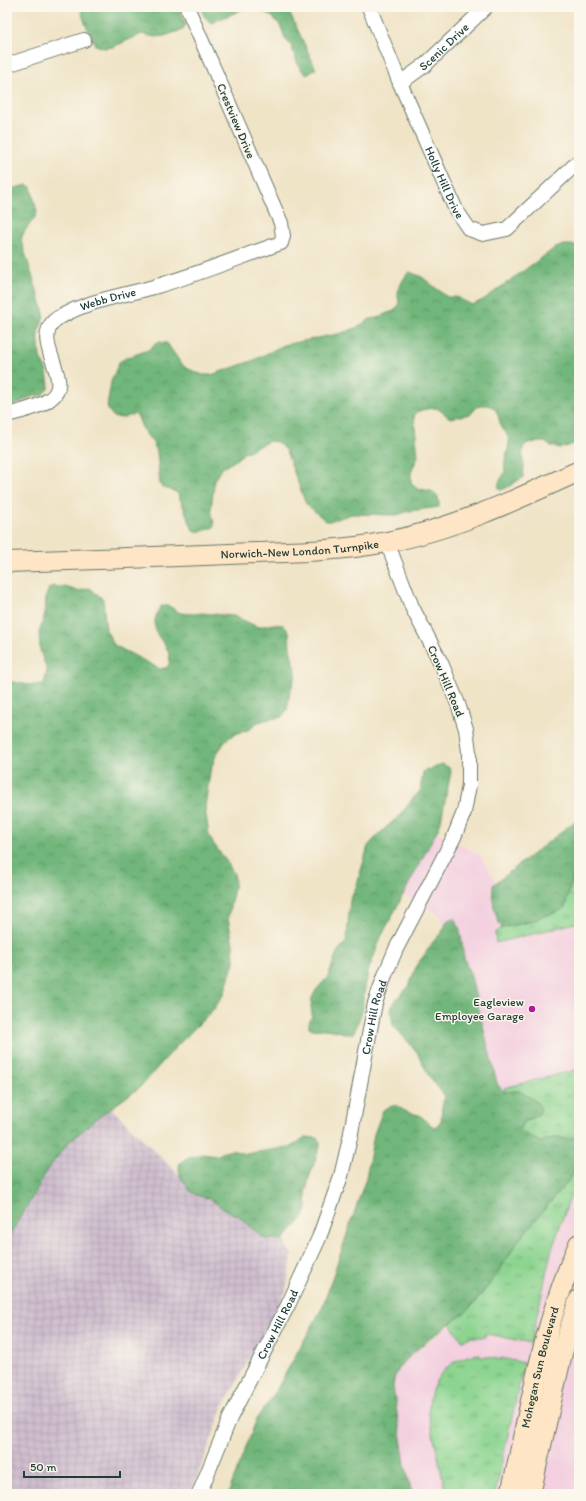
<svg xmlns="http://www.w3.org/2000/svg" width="586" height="1501" font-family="Itim,sans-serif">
<defs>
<pattern id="industrial-grid" width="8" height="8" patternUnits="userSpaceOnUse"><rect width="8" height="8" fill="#cfbdce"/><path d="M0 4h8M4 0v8" fill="none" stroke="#b1a3b2"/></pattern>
<pattern id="grass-tufts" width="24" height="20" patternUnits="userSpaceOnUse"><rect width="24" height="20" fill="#8cd490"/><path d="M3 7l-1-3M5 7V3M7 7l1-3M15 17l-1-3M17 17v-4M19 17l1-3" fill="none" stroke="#72ad76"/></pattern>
<pattern id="forest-crowns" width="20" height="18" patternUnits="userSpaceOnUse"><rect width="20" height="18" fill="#71b67a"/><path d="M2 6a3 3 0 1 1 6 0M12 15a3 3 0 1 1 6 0" fill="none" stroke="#5c9565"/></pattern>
</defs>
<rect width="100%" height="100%" fill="#fbf7ec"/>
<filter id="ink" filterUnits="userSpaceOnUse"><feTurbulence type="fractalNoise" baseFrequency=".025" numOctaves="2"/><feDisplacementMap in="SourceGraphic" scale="8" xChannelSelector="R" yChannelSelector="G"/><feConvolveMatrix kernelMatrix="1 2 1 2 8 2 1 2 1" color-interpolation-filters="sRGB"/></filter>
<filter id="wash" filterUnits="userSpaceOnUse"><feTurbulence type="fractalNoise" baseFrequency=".012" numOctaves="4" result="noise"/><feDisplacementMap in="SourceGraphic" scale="16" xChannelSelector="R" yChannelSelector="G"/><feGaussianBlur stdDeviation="0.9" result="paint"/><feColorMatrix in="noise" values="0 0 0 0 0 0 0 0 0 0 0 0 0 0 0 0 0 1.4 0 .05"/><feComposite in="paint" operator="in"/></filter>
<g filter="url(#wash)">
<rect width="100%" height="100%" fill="#f0e4c7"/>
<path fill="#f3cfdf" d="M436 832 479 854 496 881 493 885 562 910 579 865V1138L502 1090 497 1083 470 973 465 962 459 929 449 920 444 928 441 916 403 895Z
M579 1162V1494H412L405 1464 393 1387 394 1378 398 1370 409 1357 468 1310 568 1181Z"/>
<path fill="url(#industrial-grid)" d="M111 1108 180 1176 191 1192 199 1196 208 1198 227 1211 239 1216 262 1237 266 1239 283 1240 292 1255 286 1291 223 1407 191 1494H7V1239L38 1188 46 1171 69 1142 96 1119Z"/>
<path fill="url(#grass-tufts)" stroke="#568862" d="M579 865V922L496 943 495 933 502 928 534 921 542 916 554 913 565 907 569 890Z
M579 1069V1138L566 1139 557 1137 540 1142 521 1132 520 1128 522 1124 540 1113 537 1102 519 1091 505 1093 504 1088Z
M579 1162V1181L568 1203 551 1252 531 1343 488 1334H484L485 1337H472L462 1340 450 1324 468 1310 474 1304 496 1276 518 1241 568 1181Z
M479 1354 480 1357H490L501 1360V1358L524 1363 495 1494H446L429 1415C427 1383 447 1357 479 1354Z"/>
<path fill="url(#forest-crowns)" stroke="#487a57" d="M82 7H179L186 25 182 30 164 36 155 37 142 34 113 47 104 48 95 45C91 31 81 22 82 7Z
M202 7H248L211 23 204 16Z
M249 7H287L316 69 307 75C296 66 298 63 293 51 292 46 288 42 285 38 283 33 282 28 279 24 273 15 259 9 249 7Z
M27 185 31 187 37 212C35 222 24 227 21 240L44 313V317L38 332 40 357 47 372 49 385 48 389 42 395 30 397 19 403 7 407V190Z
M564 245H579V442C565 447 558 452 545 442 540 442 533 442 528 443 519 446 524 461 524 468 524 471 523 475 523 478 516 481 507 489 500 490 495 482 504 478 505 471 505 467 504 465 505 461 506 454 511 445 508 437 506 432 502 428 500 423 498 415 497 406 486 405 478 404 476 408 471 414L450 418 437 408C429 409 418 408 414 416L418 456 411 473V482L417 489C430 491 440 489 439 507L409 511 397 515 352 514 330 521H326L306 504 286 451 277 442 269 441 244 453 233 462 222 468 214 480V485L211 510 214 523V527C206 530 200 533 193 530L178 494C173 488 165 491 160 485L157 451 153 443 143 430 138 417 135 414 123 418 114 417 109 411 107 407 111 382 119 362 126 358 148 350 158 342 167 343 180 362 186 368 203 375H211L252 361 284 345 342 333 356 328 370 319 382 317 385 314 394 311 399 305C399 302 398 299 398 295 397 290 405 274 410 272L422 277 447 297H456L472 305 483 300 555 248Z
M53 586 65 587 78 591 90 588 103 599 106 630 114 645 160 669 168 667C178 641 140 639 161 606H169L180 613 194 614 202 613 234 616 258 627 274 624 283 625 289 631 290 648 296 675 290 692 287 710 282 717 265 720 256 723 250 729 233 735 226 740 216 755 210 772 205 808 209 835 213 843 229 865 234 874 235 883 228 918 233 944 234 962 224 994 214 1009 175 1048 139 1088 96 1119 69 1142 46 1171 38 1188 7 1239V681C18 682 33 688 44 683L47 671 40 650 39 633 45 613 46 596 49 588Z
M442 764 450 768 451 772 440 825 381 937 368 972 363 1000V1009L355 1030 352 1034C343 1034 334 1029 325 1029 318 1029 315 1031 309 1027V1023L312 1015 311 1006 312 998 316 990 328 977 337 952 346 942 347 937 350 900 356 888 368 846 381 832 400 815 414 797 420 791 423 772 426 769 430 770Z
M579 818V865L569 890 565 907 562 910 554 913 542 916 535 920 502 928C494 916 492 899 493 885Z
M453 918C463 925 461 949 465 961 466 965 468 969 470 973L497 1083C506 1098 506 1089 519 1091 520 1091 533 1100 535 1101 538 1103 539 1106 541 1109L540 1113 522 1123 520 1128 521 1132 540 1142 557 1137 566 1139 579 1137V1162L568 1181 518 1241 496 1276 468 1310C450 1324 407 1353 397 1372 394 1377 394 1381 393 1387L405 1464 412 1494H228L257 1418 273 1396 322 1308 366 1178 374 1134 383 1110C401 1101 395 1108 410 1113 414 1114 418 1114 422 1117 427 1121 429 1125 435 1127L441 1121 442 1107 444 1098 443 1094 429 1076 417 1052 393 1025 391 1011 392 1006 397 998 409 986 417 964 423 957 433 942 442 932 448 920Z
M305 1137 317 1138 320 1142V1146L308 1181 306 1195 307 1209 304 1217 283 1240 266 1239 262 1237 239 1216 227 1211 208 1198 199 1196 191 1192 180 1176 179 1168 180 1163 187 1158 203 1154 216 1156 224 1152 232 1150 245 1154 290 1147 294 1145Z"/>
</g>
<g filter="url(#ink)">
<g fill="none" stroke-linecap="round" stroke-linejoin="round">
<defs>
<g id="street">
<path id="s1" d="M369 7 400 83 456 210 469 229 483 234 507 229 579 161"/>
<path d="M7 65 84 40"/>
<path id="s2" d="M400 83 425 65 486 7"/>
<path id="s3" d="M7 415C21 411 38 408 50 399 76 381 31 344 54 321 56 319 59 317 62 316 89 300 127 295 157 286 199 274 240 257 281 243L283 236 281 223 187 7"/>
<path id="s4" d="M199 1494 230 1418 289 1303 319 1238 341 1176 350 1138 375 1003 385 975 396 949 454 837 464 812 469 785V752L466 729 458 704 441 663 412 607 387 542"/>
</g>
<g id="secondary">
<path id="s5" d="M7 562C81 560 156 557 230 554 282 552 336 552 387 542 454 529 518 499 579 471"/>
<path id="s6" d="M511 1494C530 1410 543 1323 579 1244"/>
<path d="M530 1494 562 1353 579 1300"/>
</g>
</defs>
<use href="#street" stroke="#687767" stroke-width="16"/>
<use href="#secondary" stroke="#687767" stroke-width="22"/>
<use href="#street" stroke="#fff" stroke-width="14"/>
<use href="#secondary" stroke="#fde5c5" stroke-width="20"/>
</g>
</g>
<circle fill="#b5179e" stroke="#fbf7ec" stroke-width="1.5" cx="532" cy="1009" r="4"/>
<g text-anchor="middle" stroke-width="3" stroke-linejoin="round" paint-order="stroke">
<g font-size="12" fill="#1f3d34" stroke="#fbf7ec">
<text dy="4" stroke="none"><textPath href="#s2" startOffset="57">Scenic Drive</textPath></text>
<text transform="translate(236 121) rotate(67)" y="4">Crestview Drive</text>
<text dy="4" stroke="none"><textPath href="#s1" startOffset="191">Holly Hill Drive</textPath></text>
<text dy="4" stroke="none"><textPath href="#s3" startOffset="189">Webb Drive</textPath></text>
<text dy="4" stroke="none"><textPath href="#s5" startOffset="293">Norwich-New London Turnpike</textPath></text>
<text transform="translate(446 681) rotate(67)" y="4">Crow Hill Road</text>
<text dy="4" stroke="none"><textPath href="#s4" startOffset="511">Crow Hill Road</textPath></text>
<text dy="4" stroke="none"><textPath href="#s4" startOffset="187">Crow Hill Road</textPath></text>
<text dy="4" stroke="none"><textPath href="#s6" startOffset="130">Mohegan Sun Boulevard</textPath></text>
</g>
<g font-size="12" fill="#1f3d34" stroke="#fbf7ec" text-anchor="end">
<text x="524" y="1006">Eagleview<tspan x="524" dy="14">Employee Garage</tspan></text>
</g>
</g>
<rect width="586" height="1501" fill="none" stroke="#fbf7ec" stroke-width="24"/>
<path d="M24 1471v6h96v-6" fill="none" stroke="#1f3d34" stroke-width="2"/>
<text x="30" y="1471" font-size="12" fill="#1f3d34" stroke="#fbf7ec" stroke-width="3" paint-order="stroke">50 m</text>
</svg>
